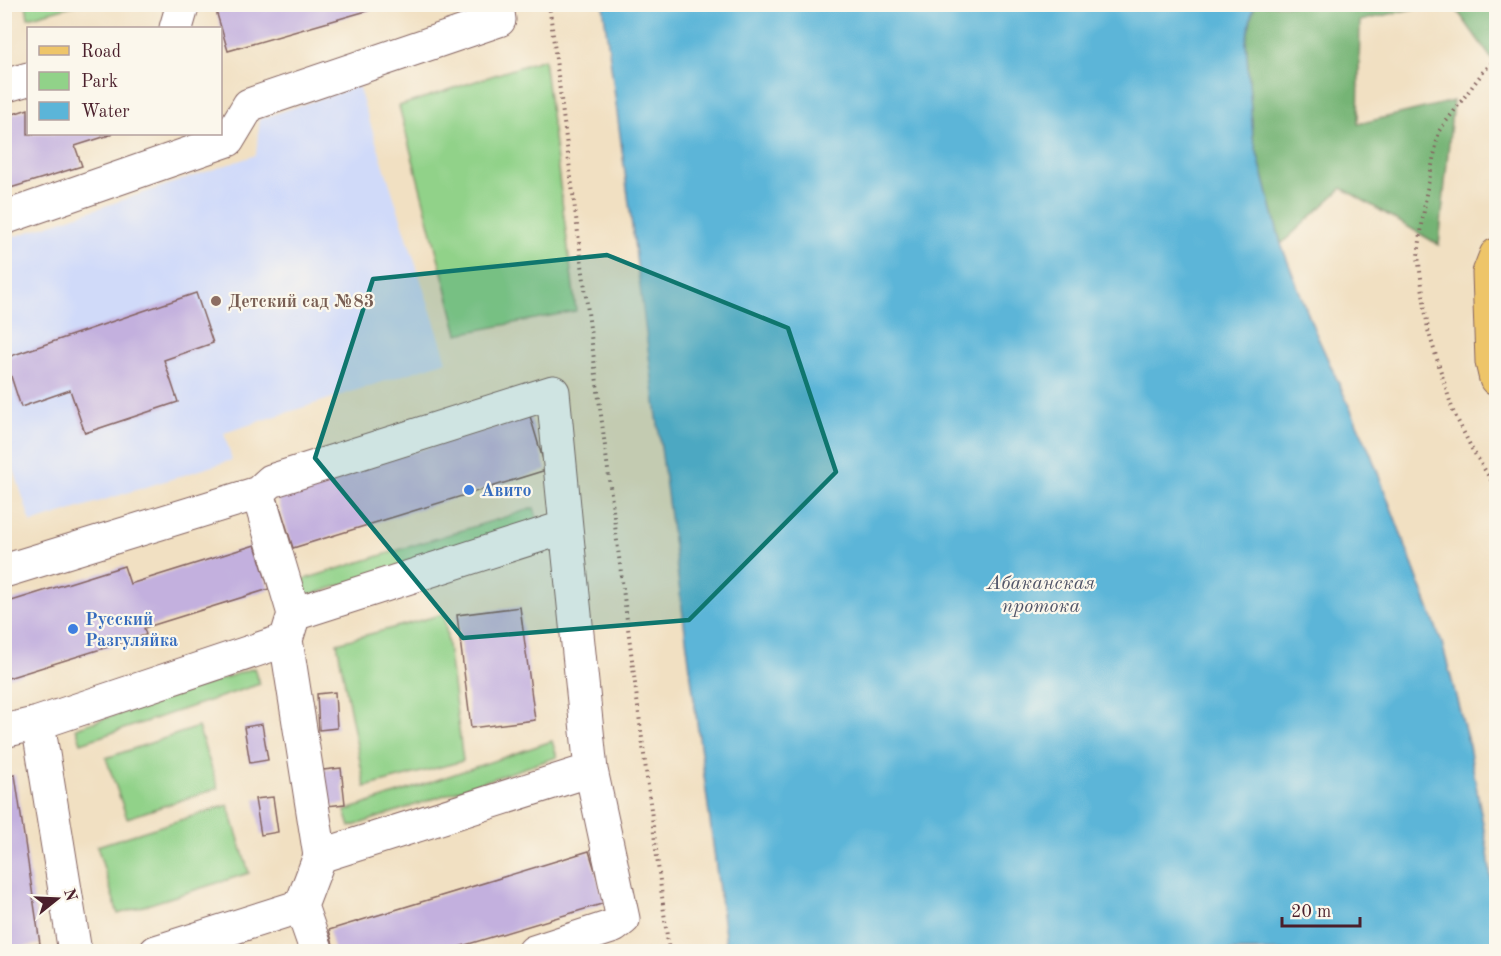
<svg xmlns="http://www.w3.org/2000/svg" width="1501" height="956" font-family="'Old Standard TT',serif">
<rect width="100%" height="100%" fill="#fbf7ec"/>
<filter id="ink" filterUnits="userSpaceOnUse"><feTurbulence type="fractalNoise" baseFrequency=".0167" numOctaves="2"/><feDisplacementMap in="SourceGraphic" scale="12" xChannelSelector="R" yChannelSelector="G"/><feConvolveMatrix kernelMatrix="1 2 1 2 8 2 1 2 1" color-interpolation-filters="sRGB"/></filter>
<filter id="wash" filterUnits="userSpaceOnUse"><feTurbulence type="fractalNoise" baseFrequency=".008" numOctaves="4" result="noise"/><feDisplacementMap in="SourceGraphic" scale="24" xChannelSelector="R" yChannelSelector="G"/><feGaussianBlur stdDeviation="1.35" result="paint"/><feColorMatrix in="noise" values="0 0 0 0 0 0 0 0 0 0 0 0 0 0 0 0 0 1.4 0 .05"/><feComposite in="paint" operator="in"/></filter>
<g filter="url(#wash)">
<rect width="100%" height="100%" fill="#f1e0c2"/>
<path fill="#d0daf9" d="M358 86 447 361 224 433 232 460 31 523 5 441 4 240 256 155 260 119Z"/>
<path fill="#91d289" stroke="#6e785a" stroke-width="1.5" d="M26 4H75V5L28 18Z
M544 59 576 311 458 334 399 106Z
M534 508 539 524 297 599 292 583Z
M444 614 463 761 365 787 337 643Z
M254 668 260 684 81 743 76 728Z
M198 727 218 788 127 818 106 758Z
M552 741 557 757 350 827 345 811Z
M228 805 249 873 118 914 97 846Z"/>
<path fill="#74b475" stroke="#5f6a50" stroke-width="1.5" d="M1254 5H1429L1360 21 1358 124 1453 101 1439 245 1342 188 1281 244 1253 137 1246 41Z
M1453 5H1496V65Z"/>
<path fill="#5bb5d8" stroke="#526a82" stroke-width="1.5" d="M603 5H1254L1246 41 1253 137 1281 244 1314 329 1370 452 1442 643 1469 746 1488 852 1496 924V951H727Z"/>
<g id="blocks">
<path fill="#c3b0de" d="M214 4H403V5L385 10 384 6 228 51Z
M28 109V134H113L75 146 82 166 4 190V117Z
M196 293 213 343 164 360 178 402 85 433 70 390 21 407 5 358Z
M530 416 546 470 293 548 276 494Z
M255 545 269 589 144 628 146 635 5 679V603L124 566 130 584Z
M520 607 535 720 471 728 457 615Z
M335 692 337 728 319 730 317 694Z
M262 724 268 760 250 763 244 727Z
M341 768 345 804 327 806 323 770Z
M15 775 40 944 4 950V777Z
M273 797 278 832 261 835 255 799Z
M589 851 605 903 442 952H335L329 930Z"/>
</g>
</g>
<g filter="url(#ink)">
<use href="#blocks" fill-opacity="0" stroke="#846360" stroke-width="1.5"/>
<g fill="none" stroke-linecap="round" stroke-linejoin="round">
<defs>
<path id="minor" d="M176 28 183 4
M4 86 28 79
M4 218 228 140 249 105 499 20 497 4
M258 493 294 614
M4 571 258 493 271 481 553 392 566 527 294 614 286 640 38 723 4 731
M286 640 320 856
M38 723 75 952
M156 952 301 906
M317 952 301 906 320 856 591 770 566 527
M534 952 614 926 623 919 591 770"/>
<path id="major" d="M1496 255 1489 273 1492 362 1496 379"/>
</defs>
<use href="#minor" stroke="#846360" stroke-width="35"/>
<use href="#major" stroke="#846360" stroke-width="35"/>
<path stroke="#846360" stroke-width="4" stroke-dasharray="1.5 4.5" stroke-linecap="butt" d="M549 4 669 952
M1496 59 1483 72 1439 131 1426 195 1418 256 1428 330 1453 411 1472 449 1496 488"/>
<use href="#minor" stroke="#fff" stroke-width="33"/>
<use href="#major" stroke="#eec569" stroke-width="33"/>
</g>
</g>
<path fill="#0f766e" fill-opacity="0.2" stroke="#0f766e" stroke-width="4.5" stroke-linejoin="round" d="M607 255 788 328 836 472 689 620 463 638 315 458 373 279Z"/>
<circle fill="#8d6e63" stroke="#fbf7ec" stroke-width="2" cx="216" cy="301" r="6"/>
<g fill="#3f7fe0" stroke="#fbf7ec" stroke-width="2">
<circle cx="469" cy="490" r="6"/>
<circle cx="73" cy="629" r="6"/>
</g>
<g text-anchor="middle" stroke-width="4.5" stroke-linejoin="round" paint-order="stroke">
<g font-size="18" font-weight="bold" fill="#785e54" stroke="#fbf7ec" text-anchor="start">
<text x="228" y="307">Детский сад №83</text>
</g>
<g font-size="18" font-weight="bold" fill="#366cbe" stroke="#fbf7ec" text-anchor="start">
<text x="481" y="496">Авито</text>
<text x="85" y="625">Русский<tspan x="85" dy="21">Разгуляйка</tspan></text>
</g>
<g font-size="20" font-style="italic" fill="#505468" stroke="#fbf7ec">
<text x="1041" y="589">Абаканская<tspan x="1041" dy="23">протока</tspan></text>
</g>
</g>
<rect width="1501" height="956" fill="none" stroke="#fbf7ec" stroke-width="24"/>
<rect x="27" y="27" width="195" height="108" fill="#fbf7ec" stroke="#b4a19f" stroke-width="1.5"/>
<rect x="39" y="46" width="30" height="9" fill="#eec569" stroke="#b4a19f" stroke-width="1.5"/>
<text x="81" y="57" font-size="18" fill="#4a1f2b">Road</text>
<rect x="39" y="72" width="30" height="18" fill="#91d289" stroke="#b4a19f" stroke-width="1.5"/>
<text x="81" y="87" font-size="18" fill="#4a1f2b">Park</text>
<rect x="39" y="102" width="30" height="18" fill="#5bb5d8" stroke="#b4a19f" stroke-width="1.5"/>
<text x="81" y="117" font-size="18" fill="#4a1f2b">Water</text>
<g transform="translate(57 899) rotate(72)" stroke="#fbf7ec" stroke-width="4.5" paint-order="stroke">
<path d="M0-4.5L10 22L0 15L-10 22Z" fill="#4a1f2b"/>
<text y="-9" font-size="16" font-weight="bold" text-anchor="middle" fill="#4a1f2b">N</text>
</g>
<path d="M1282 917v9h78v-9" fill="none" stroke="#4a1f2b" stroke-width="3"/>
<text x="1291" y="917" font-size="18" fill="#4a1f2b" stroke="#fbf7ec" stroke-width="4.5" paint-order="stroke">20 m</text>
</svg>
